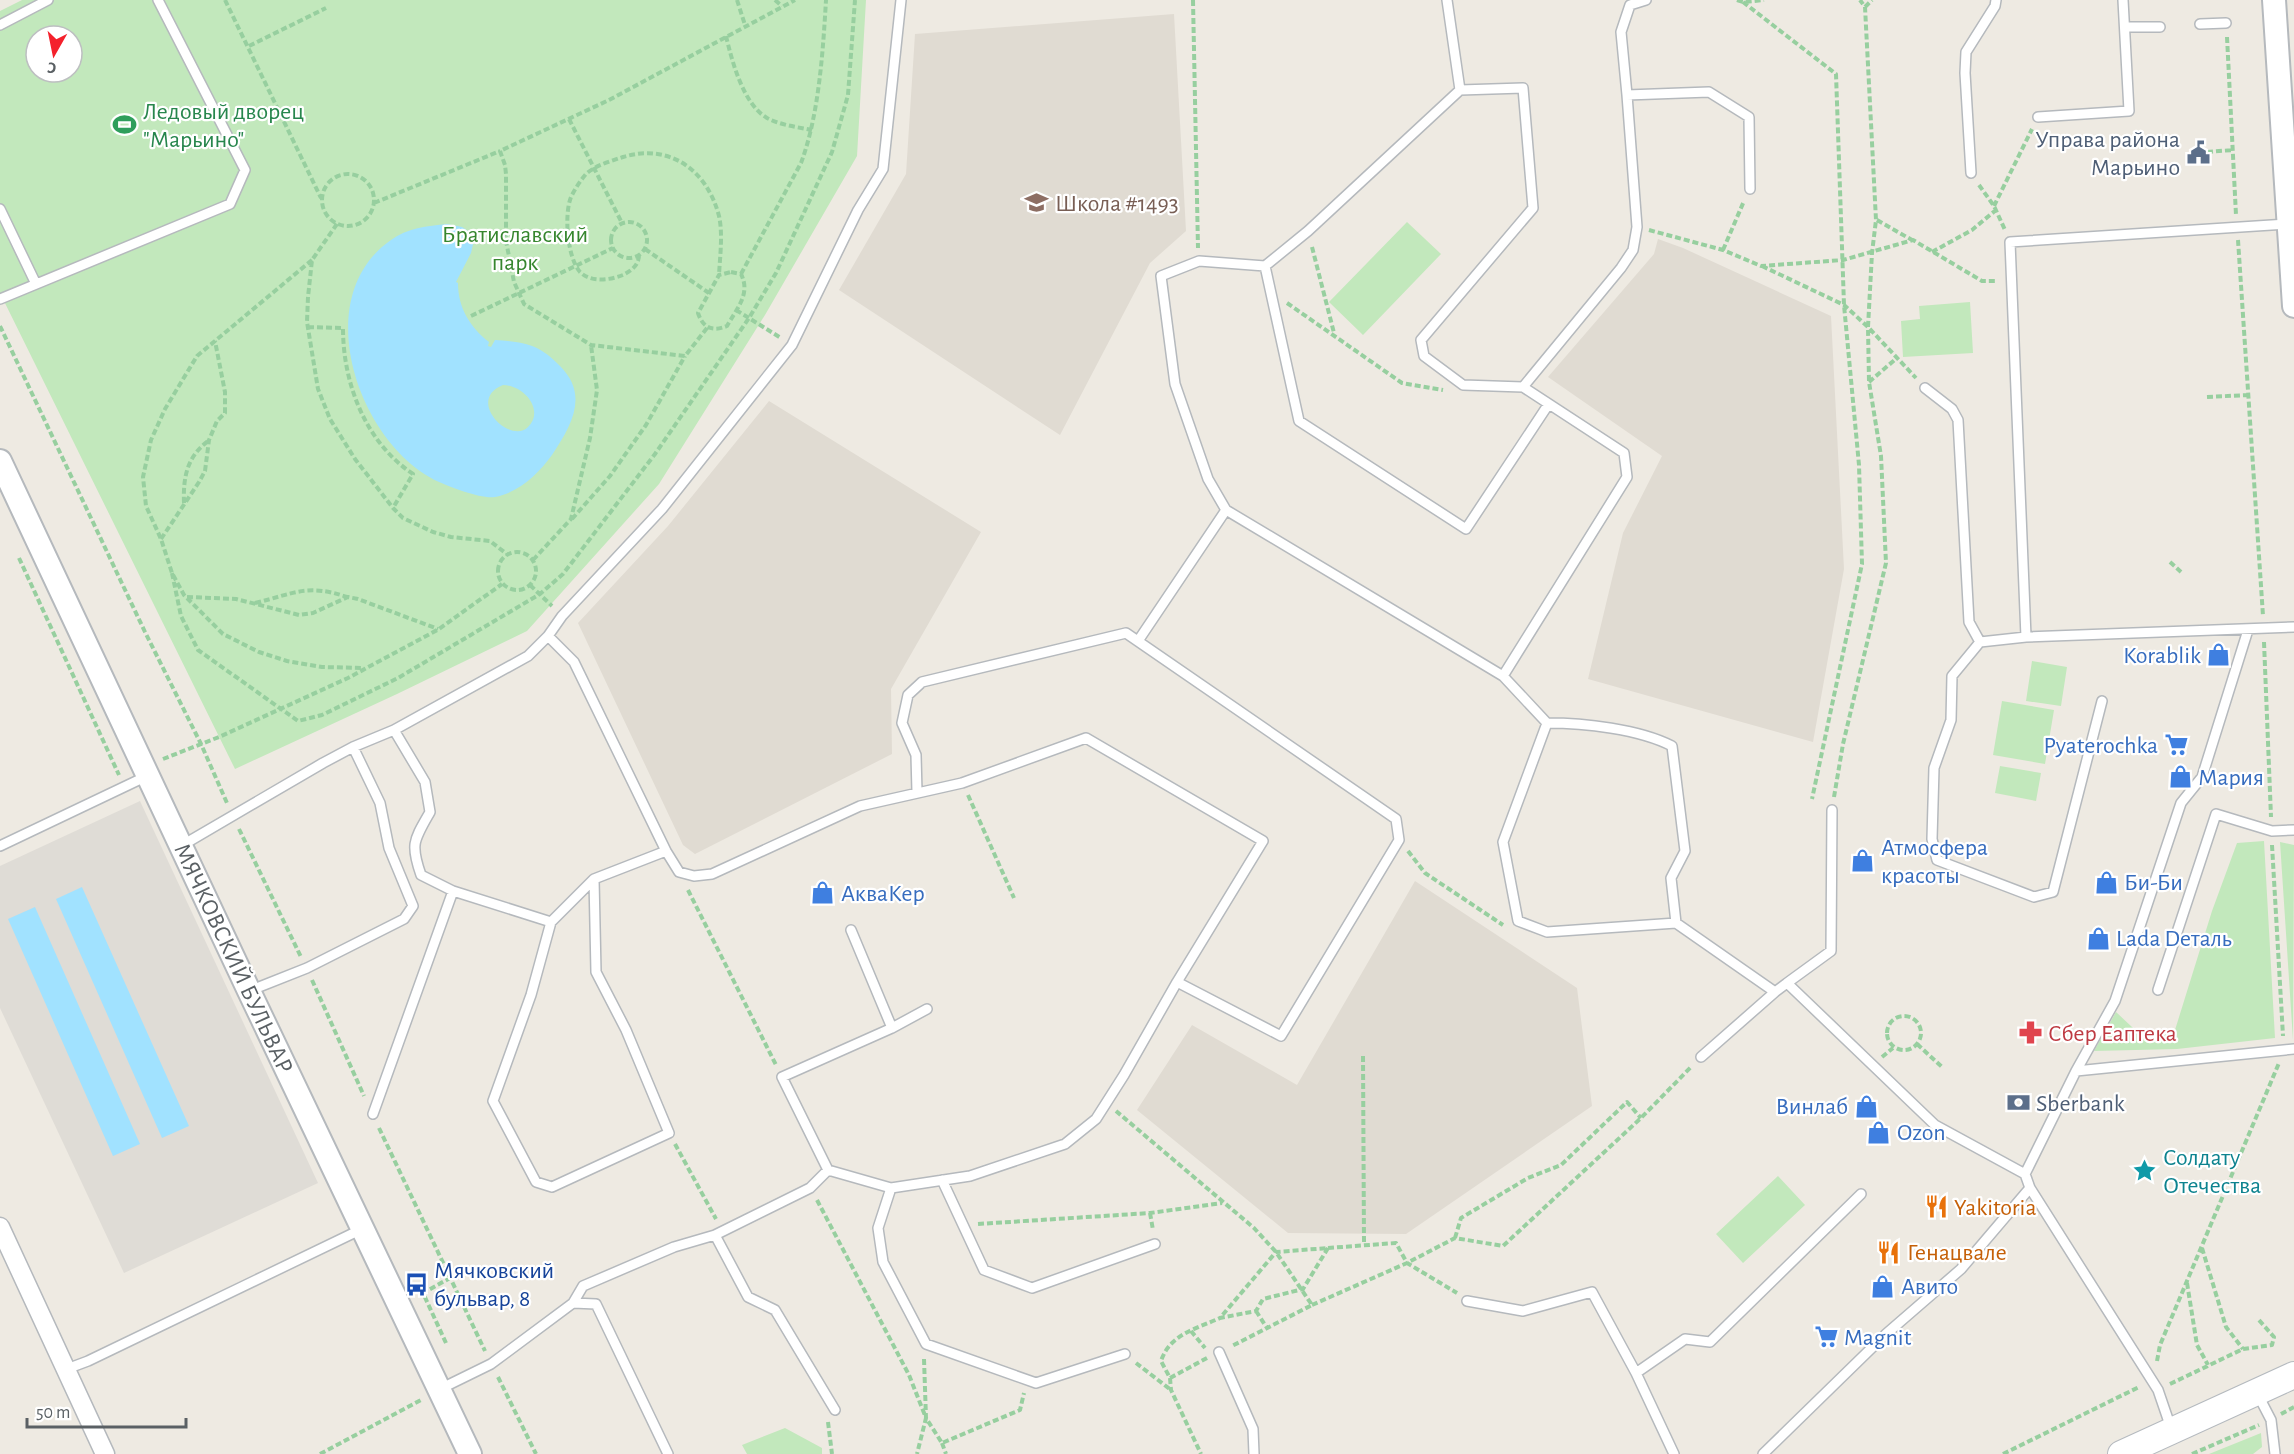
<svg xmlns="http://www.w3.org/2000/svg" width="2294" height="1454" font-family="'Alegreya Sans',sans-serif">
<rect width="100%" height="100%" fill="#eeeae2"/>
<path fill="#dfdcd6" d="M140 801 318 1183 124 1273 0 1008V866Z"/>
<path fill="#e0dbd2" d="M1174 14 1186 231 1150 263 1060 435 839 290 906 174 915 34Z
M1658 239 1683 248 1831 316 1844 569 1813 742 1588 679 1623 533 1662 456 1548 377 1654 254Z
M769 401 981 532 891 689 892 754 695 854 683 845 578 623 668 526Z
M1415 881 1577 988 1592 1106 1406 1234 1288 1233 1137 1110 1192 1025 1297 1085Z"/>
<path fill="#c2e8bc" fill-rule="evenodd" d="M22 0H866L857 156 765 315 659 484 527 631 397 694 235 769 0 293V11ZM36 36H72V72H36Z
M1407 222 1441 254 1363 335 1329 302Z
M1970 302 1973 353 1903 357 1901 321 1920 319 1919 306Z
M2032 661 2067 667 2061 706 2026 701Z
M2002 701 2054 710 2045 764 1993 755Z
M2000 766 2041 773 2036 801 1995 793Z
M2264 841 2275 1038 2177 1049 2094 1051 2116 1012 2148 1042 2175 1030 2212 911 2237 843Z
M2280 842 2294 845 2293 1040Z
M1778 1176 1805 1205 1743 1263 1716 1234Z
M785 1428 822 1448V1454H747L742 1445Z
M2261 1433 2262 1447 2253 1454H2209Z"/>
<path fill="#a1e2ff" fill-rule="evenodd" d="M447 224 462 227 471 233 474 240 471 253 456 282 458 283C458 308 470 327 489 342L488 346 491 347 495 340C524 342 539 344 560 366 589 395 572 425 552 455 538 474 520 492 495 497 481 499 453 488 439 482 359 446 307 298 391 240 407 228 427 226 447 224ZM503 385C524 385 545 410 528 427 510 445 465 400 503 385Z
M82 887 189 1126 162 1138 56 899Z
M35 907 140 1144 113 1156 8 919Z"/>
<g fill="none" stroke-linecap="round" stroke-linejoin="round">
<defs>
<path id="service" d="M1447 0 1460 90 1308 231 1265 266 1299 421 1466 529 1548 405
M1646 0 1630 5 1621 32 1627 95 1709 92 1749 117 1750 189
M2200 24 2226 23
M0 25 48 0
M2125 27H2160
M1460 90 1523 88 1533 208 1421 340 1424 356 1463 385 1523 387
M1627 95 1637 227 1633 250 1621 268 1523 387 1624 453 1627 477 1503 676 1547 723C1584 723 1639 729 1672 746L1685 851 1671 878 1676 923 1775 992 1787 983
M2038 117 2129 111 2123 0
M1971 173 1965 73 1966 52 1995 6 1996 0
M0 209 36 284
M1265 266 1199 261 1161 276 1175 384 1208 479 1226 510 1503 676
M0 299 230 204 245 170 158 0
M1925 388 1952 409 1958 420 1969 622 1980 642
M548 636 574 662 666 851 679 872 694 876 712 874 860 806 962 783 1086 738 1263 841 1177 982
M2026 637 2010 242 2287 224
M1138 641 1226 510
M2102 701 2053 892 2034 897 1937 860 1932 839 1934 768 1951 720 1952 676 1980 642 2026 637 2294 627
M1547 723 1503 842 1518 921 1547 932 1676 923
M394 730 425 782 430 812C414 840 410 844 421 875L453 891 551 922 594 879
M917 792 916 755 902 723 908 695 922 682 1126 633 1396 819 1399 840 1281 1036 1177 982 1124 1075 1096 1119 1065 1144 970 1176 891 1188 878 1228 883 1262 926 1344 1036 1383 1125 1354
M1832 810 1831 951 1787 983 1935 1125 2025 1174
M0 846 147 776
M181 846 323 763 353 747 394 730 528 656 548 636 562 616 662 509 792 345 858 210 883 169 901 0
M551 922 531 995 493 1101 536 1182 552 1187 669 1133 626 1030 596 972 594 879 666 851
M851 930 892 1028
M2158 990 2216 814 2272 831 2294 830
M249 991 307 968 404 919 413 906 389 848 380 803 353 747
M1701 1057 1775 992
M2076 1071 2294 1049
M373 1114 453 891
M828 1170 810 1188 715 1235 748 1297 775 1310 835 1410
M942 1180 984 1270 1032 1288 1155 1244
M891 1188 828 1170 782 1077 892 1028 927 1009
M1467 1301 1523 1311 1592 1292 1636 1373 1674 1454
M573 1303 583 1286 674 1247 715 1235
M1219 1352 1253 1429 1254 1454
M64 1370 88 1361 362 1229
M1636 1373 1685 1339 1710 1342 1861 1194
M440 1389 491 1364 573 1303 596 1304 668 1454
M2257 1393 2271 1420 2275 1454
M2171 1428 2158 1390 2030 1188 2025 1174 2076 1071 2115 1001 2181 803 2202 777 2248 630
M1763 1454 1886 1334 1961 1269 2030 1188"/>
<path id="minor" d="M0 1227 105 1454"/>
<path id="tertiary" d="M2274 0 2294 306
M0 461 249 991 470 1454"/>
<path id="secondary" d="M2121 1454 2294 1375"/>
</defs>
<use href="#service" stroke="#b5b9bd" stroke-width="12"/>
<use href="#minor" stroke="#b5b9bd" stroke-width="21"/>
<use href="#tertiary" stroke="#b5b9bd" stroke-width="26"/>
<use href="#secondary" stroke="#b5babf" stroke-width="28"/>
<path stroke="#97cf9f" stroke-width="4" stroke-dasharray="6 3" stroke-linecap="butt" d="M225 0 321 198
M737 0 745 25
M775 0 782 6
M1193 0 1198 248
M1737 0 1743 2 1764 0
M1743 2 1836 74 1844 305 1859 465 1862 564 1812 799
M1865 7 1872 0
M726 36C732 61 743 104 767 118 780 125 797 127 812 130
M2227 37 2236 215
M249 46 326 8
M569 119 622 223
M2207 152 2233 150
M322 200a26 26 0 1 1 52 0a26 26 0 1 1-52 0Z
M1979 185 1994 206 2005 230
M374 203 500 151
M1994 206 2032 129
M1877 220 1912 240
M611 240a18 18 0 1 1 36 0a18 18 0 1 1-36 0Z
M337 224 312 260 308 297 307 322 318 389 330 419 355 459 393 508 403 518 433 532 451 537 490 541 508 555
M1649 230 1723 250 1761 266 1843 260 1913 240 1982 281H1997
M2238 240 2263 616
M1312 247 1334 333
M645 249 709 293
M1723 250 1744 201
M1932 252 1972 230 1996 210
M639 255C639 265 631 271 623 275 610 280 591 283 580 272 567 257 564 214 571 197 575 189 580 181 586 174 596 165 611 161 623 157 670 143 707 170 719 216 723 234 720 256 719 275
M312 260 197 356 165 409 151 440 143 477 146 506 161 539 172 573 184 595 223 634 259 652 287 661 322 667 364 668
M1762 266 1844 305 1868 327 1916 378
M731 272 741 274C751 294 737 308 727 326 712 332 703 328 698 313L719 275Z
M741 274 801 163C819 115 823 51 826 0
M1287 303 1402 383 1443 390
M736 310 781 338
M471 316 613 248
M0 326 145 632 201 744 227 803
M308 327 343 328C343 383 365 442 413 474L393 508
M707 328 685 356 591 345 524 304 514 282 506 241V174L505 165 500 151 609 100 795 0
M1869 382 1898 357
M2207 397 2248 395
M184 503C183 477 187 457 208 441
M572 519 610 476 646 425 685 356
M161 539 199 482 205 471 209 440 217 421 225 413V392L215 341
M498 571a19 19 0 1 1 38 0a19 19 0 1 1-38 0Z
M19 558 119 775
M533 560 571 519 590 438 597 390 591 345
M2170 562 2181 572
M172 573 181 616 198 650 298 721 322 715 398 678 540 594 563 574 655 454 749 318 776 273 832 152 848 95 855 0
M530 585 552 606
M187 597 236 599 299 615 313 613 348 597 358 599 438 629
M255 603C293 594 307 583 347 597
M2264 642 2271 817
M163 759 219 737 348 678 439 629 502 584
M968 795 1014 898
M1834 797 1843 744 1886 563 1881 456 1869 382 1868 327 1872 253 1876 220 1865 7 1860 0
M239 829 301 957
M2272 845 2283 1036
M1408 851 1425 873 1503 925
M688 890 776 1065
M312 980 364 1096
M1887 1033a17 17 0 1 1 34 0a17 17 0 1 1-34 0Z
M1917 1044 1942 1067
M1363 1056 1364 1244
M1882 1057 1893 1048
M1116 1111 1254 1228 1276 1252 1312 1305 1232 1346
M379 1128 485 1351
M675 1144 716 1219
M817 1200 909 1375 926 1418 917 1454
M1150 1213 1153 1230
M978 1224 1150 1213 1222 1203
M1455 1238 1461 1218 1528 1178 1561 1165 1627 1102 1641 1118
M1328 1248 1303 1289 1263 1299 1256 1311 1220 1318 1276 1252Z
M1328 1248 1396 1243 1407 1263 1457 1293
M2202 1248 2226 1327 2243 1349
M2187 1283 2197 1345 2208 1365
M1312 1305 1407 1263 1455 1238 1503 1246 1641 1118 1692 1066
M1256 1311 1267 1328
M1191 1331 1205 1348
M446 1343 423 1293 450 1278
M1207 1358 1170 1378 1161 1361C1170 1334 1196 1329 1220 1318
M924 1359 926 1418 942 1443 1020 1410 1024 1393
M2157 1361 2160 1345 2279 1063
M1136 1363 1171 1390
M498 1377 536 1454
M1170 1378 1171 1390 1201 1454
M2170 1384 2243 1349 2272 1345 2274 1337 2258 1319
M2281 1414 2294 1407
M828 1422 832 1454
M942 1443 946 1454
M320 1454 421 1400
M2003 1454 2139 1387
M2192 1454 2259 1425"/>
<use href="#service" stroke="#fff" stroke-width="9"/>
<use href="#minor" stroke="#fff" stroke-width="18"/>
<use href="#tertiary" stroke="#fff" stroke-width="22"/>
<use href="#secondary" stroke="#fff" stroke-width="26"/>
</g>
<defs>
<symbol id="stadium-bare" viewBox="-9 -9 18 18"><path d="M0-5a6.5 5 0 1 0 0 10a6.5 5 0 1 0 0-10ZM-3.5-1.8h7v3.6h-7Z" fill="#2e9e5b" stroke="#fff" stroke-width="2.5" paint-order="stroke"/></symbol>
<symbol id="civic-bare" viewBox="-9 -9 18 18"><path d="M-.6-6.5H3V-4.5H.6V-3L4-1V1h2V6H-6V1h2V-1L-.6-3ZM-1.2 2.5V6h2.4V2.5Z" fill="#5c6f8a" stroke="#fff" stroke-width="2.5" paint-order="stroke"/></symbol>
<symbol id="school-bare" viewBox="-9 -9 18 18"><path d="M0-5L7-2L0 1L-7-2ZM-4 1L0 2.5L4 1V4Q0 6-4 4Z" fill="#8d6e63" stroke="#fff" stroke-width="2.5" paint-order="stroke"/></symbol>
<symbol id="shop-bare" viewBox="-9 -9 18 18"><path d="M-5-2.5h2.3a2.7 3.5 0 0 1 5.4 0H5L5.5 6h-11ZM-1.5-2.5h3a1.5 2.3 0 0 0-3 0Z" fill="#3f7fe0" stroke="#fff" stroke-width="2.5" paint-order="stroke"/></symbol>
<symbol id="supermarket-bare" viewBox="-9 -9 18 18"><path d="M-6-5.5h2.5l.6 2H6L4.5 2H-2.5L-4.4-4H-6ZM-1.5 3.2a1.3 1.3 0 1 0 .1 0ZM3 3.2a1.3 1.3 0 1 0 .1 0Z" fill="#3f7fe0" stroke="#fff" stroke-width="2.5" paint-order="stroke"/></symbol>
<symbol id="pharmacy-bare" viewBox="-9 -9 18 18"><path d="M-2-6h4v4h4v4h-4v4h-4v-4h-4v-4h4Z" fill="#e0444e" stroke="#fff" stroke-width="2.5" paint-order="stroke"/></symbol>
<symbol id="bank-bare" viewBox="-9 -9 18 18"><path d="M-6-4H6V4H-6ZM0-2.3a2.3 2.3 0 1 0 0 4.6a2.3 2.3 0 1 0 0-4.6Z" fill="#5c6f8a" stroke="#fff" stroke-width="2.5" paint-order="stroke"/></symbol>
<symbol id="sight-bare" viewBox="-9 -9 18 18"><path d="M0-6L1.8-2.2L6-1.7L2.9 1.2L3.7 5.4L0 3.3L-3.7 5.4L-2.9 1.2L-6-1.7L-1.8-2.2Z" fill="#0f9aa8" stroke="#fff" stroke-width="2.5" paint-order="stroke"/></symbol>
<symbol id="restaurant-bare" viewBox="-9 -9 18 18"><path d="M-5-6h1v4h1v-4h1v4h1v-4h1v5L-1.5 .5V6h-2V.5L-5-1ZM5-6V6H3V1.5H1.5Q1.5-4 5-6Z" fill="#e8710a" stroke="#fff" stroke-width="2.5" paint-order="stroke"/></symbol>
<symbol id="bus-bare" viewBox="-9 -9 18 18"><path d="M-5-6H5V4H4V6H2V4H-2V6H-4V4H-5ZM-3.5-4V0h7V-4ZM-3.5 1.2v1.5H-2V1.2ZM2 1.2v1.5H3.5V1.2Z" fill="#1a4fb4" stroke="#fff" stroke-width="2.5" paint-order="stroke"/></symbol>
</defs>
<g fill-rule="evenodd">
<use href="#stadium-bare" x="108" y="108" width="33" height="33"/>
<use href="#civic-bare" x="2182" y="136" width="33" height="33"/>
<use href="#school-bare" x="1020" y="186" width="33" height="33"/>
<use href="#shop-bare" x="2202" y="638" width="33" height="33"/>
<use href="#supermarket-bare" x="2160" y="728" width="33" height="33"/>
<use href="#shop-bare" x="2164" y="760" width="33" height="33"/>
<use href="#shop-bare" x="1846" y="844" width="33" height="33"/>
<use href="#shop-bare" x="2090" y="866" width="33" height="33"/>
<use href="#shop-bare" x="806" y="876" width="33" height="33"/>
<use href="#shop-bare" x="2082" y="922" width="33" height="33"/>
<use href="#pharmacy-bare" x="2014" y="1016" width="33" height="33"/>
<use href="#bank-bare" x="2002" y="1086" width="33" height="33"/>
<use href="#shop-bare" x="1850" y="1090" width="33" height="33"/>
<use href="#shop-bare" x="1862" y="1116" width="33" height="33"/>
<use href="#sight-bare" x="2128" y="1154" width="33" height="33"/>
<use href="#restaurant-bare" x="1920" y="1190" width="33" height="33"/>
<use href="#restaurant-bare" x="1872" y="1236" width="33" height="33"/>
<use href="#bus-bare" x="400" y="1268" width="33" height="33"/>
<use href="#shop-bare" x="1866" y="1270" width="33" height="33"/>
<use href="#supermarket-bare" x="1810" y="1320" width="33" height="33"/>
</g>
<g text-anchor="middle" stroke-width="4.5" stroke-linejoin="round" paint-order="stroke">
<g font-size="24" fill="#27864d" stroke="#fff" text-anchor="start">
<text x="143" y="119">Ледовый дворец<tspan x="143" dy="28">"Марьино"</tspan></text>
</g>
<g font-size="24" fill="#4e5e75" stroke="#fff" text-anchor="end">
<text x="2180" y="147">Управа района<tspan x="2180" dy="28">Марьино</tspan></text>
<text x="2036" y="1111" text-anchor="start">Sberbank</text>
</g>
<g font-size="24" fill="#785e54" stroke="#fff" text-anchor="start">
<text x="1055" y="211">Школа #1493</text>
</g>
<g font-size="24" fill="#36862e" stroke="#fff">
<text x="515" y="242">Братиславский<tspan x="515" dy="28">парк</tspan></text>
</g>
<g font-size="24" fill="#366cbe" stroke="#fff" text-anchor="start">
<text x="2201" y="663" text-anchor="end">Korablik</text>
<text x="2158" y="753" text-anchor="end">Pyaterochka</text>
<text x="2198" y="785">Мария</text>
<text x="1881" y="855">Атмосфера<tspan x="1881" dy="28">красоты</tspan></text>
<text x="2124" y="890">Би-Би</text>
<text x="841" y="901">АкваКер</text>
<text x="2116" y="946">Lada Dеталь</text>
<text x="1848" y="1114" text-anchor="end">Винлаб</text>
<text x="1897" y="1140">Ozon</text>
<text x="1901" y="1294">Авито</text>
<text x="1844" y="1345">Magnit</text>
</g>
<g font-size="24" fill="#5a6064" stroke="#fff">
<text transform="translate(234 958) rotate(65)" y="8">МЯЧКОВСКИЙ БУЛЬВАР</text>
</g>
<g font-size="24" fill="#be3a42" stroke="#fff" text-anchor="start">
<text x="2048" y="1041">Сбер Еаптека</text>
</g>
<g font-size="24" fill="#0d838f" stroke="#fff" text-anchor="start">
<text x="2163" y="1165">Солдату<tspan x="2163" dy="28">Отечества</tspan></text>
</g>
<g font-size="24" fill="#c56008" stroke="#fff" text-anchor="start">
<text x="1954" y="1215">Yakitoria</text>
<text x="1907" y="1260">Генацвале</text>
</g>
<g font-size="24" fill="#164399" stroke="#fff" text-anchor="start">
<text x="434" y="1278">Мячковский<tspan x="434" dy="28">бульвар, 8</tspan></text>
</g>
</g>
<g transform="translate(54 54) rotate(189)"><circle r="28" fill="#ffffff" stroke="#bdbfc1" stroke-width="1.5"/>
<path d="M0-4.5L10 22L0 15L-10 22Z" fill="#f4212c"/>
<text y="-9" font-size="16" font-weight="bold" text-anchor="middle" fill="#5a6064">С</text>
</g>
<path d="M27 1418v9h159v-9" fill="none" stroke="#5a6064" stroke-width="3"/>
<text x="36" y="1418" font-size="18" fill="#5a6064" stroke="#ffffff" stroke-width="4.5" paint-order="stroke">50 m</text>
</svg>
